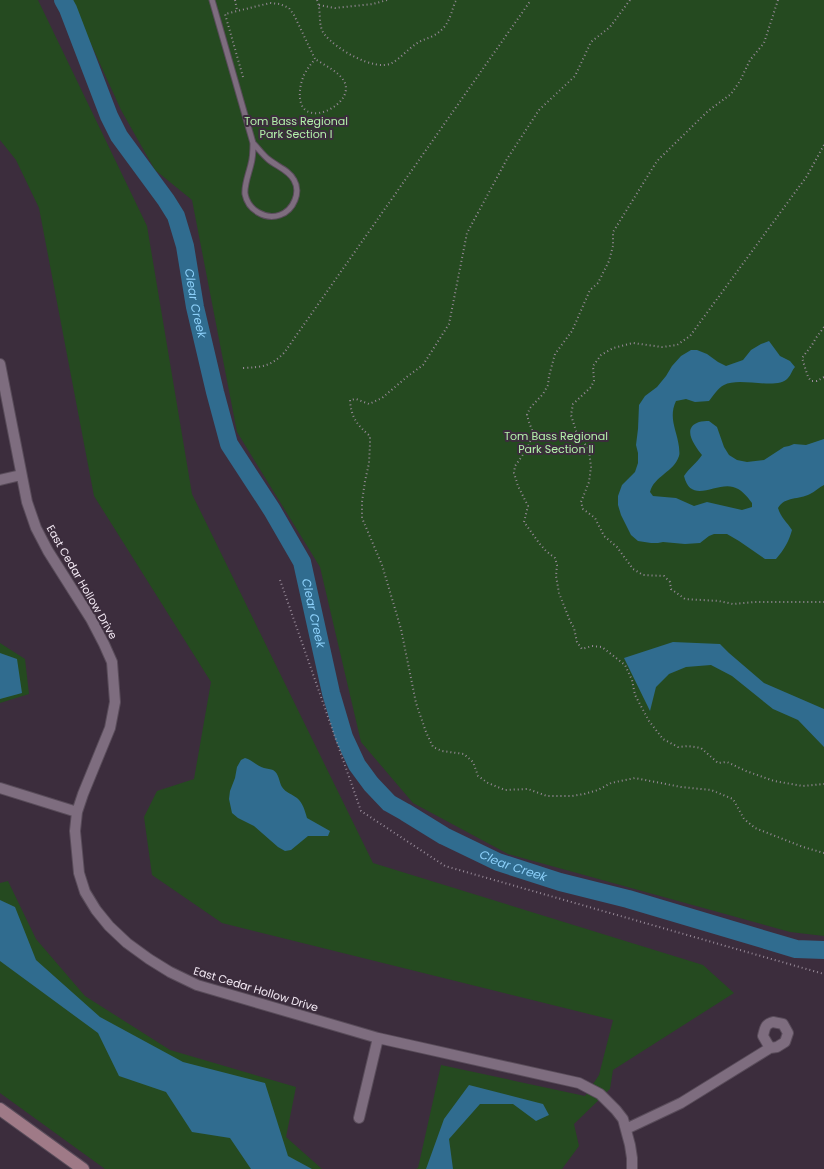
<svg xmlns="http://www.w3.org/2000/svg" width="824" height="1169" font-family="Poppins,sans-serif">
<rect width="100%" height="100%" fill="#3c2d3d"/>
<path fill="#254a20" d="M0 0H38L147 226 192 494 373 863 703 965 734 993 613 1070 610 1089 574 1124 579 1146 562 1169H415L418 1168 441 1065 585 1096 599 1075 613 1020 222 923 152 875 144 817 157 791 194 779 211 682 94 496 39 208 16 160 0 140Z
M71 0H824V936L790 932 508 854 413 803 361 742 320 567 237 432 192 200 155 170 121 110Z
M0 643 25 659 29 694 0 703Z
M8 881 36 939 85 996 170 1050 296 1087 286 1137 322 1169H105L0 1093V883Z"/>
<path fill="#306c8f" d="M769 341 780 356 790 361 795 367C792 370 791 375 788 378 777 391 740 376 724 385 718 388 713 396 709 401L695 402 686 399 676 401C668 418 677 430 679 447 679 450 680 453 679 456 674 472 654 476 650 492L653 496 676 498 694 506 707 502 742 510 752 507V503C747 496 741 489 733 487 716 482 691 505 684 476 689 468 697 463 702 455 695 446 681 428 699 422 702 421 706 421 709 421L717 427 724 447 729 455 737 460 747 462 764 460 784 447 789 446 794 444 806 445 824 439V485C819 487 815 492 810 494 799 500 785 496 778 508 781 518 787 522 792 530 789 541 784 550 776 559H765L739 541 727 534H714L709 536 700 543 685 544 663 542 658 543H651L638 541 631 535 621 515 618 505V496L622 485 635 472 638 463V453L636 445 638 429 639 405 645 396 657 387 666 376 672 366 681 356 691 350H697L707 354 718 362 726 366 743 360 751 350 761 344Z
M673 642 720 644 729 653 764 683 824 709V747L798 720 773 709 732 676 711 665 686 667 669 674 656 687 650 711 624 658Z
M0 653 17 659 22 693 0 699Z
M245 758C252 760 257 766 264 768 267 769 271 769 273 770 279 773 279 782 282 787 286 793 292 794 297 798 303 803 305 811 307 818L330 831 328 836H308L291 850 285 851 278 847 254 826 238 818 232 813 229 799 230 791 235 778 237 767 241 760Z
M0 900 15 907 36 960 100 1017 183 1062 265 1083 288 1156 312 1169H251L230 1138 192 1132 166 1092 119 1076 98 1033 0 961Z
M469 1085 543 1104 549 1115 536 1121 513 1104H480L449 1139 453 1169H426L444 1119Z"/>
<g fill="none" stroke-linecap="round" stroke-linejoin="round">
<path stroke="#306c8f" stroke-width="18" id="s1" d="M63 0 68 9 109 116 119 136 166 200 176 216 185 246 195 307 215 392 229 444 272 510 302 562 331 693 344 737 357 765 371 784 389 803 405 812 444 836 498 862 560 882 628 899 796 949 824 950"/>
<defs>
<path id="lane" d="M212 0 253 143C253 150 253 157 251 164 249 173 244 185 245 194 248 210 265 220 280 215 294 210 301 192 294 180 289 170 276 166 268 159 262 154 258 148 253 143"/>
<path id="street" d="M0 364 27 502 36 528 48 551 91 619 104 644 112 662 115 702 110 728 83 794 77 812 75 831 79 873 85 892 96 910 109 926 127 943 149 959 170 972 197 985 378 1038 579 1083 600 1094 616 1110 623 1119 630 1145 632 1158V1169
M0 480 21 475
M0 788 77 812
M773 1022 783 1024 788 1033 785 1042 777 1047 770 1048 763 1036C765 1028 765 1024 773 1022Z
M359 1118 378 1038
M626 1129 681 1103 770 1048"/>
<path id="secondary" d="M0 1109 83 1169"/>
</defs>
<use href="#lane" stroke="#594c5a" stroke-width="7"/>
<use href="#street" stroke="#594c5a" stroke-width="12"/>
<use href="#secondary" stroke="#594c5a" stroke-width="14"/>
<path stroke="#968997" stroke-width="2" stroke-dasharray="1 3" stroke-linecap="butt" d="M235 0 237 10
M317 0C322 11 317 26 325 35 336 49 375 72 392 63 401 58 408 49 416 44 421 40 427 39 433 36 448 28 450 17 455 2L457 0
M630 0 610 27 591 42 575 76 539 110 507 159 467 233 449 324 423 365 408 376 382 398 369 404 356 399 350 400C351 417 357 425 370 436V444L369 463 365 481 362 502V518L382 565 401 629 416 703 426 732 433 747 442 751 464 754 473 762 478 776 488 783 505 790 528 789 547 796H572L584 794 598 790 611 783 635 778 681 787 711 790 733 799 744 819 755 828 803 847 824 853
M778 0 764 43 750 60 740 81 731 94 708 111 657 161 613 232V246L609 261 598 283 590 290 572 331 555 354 549 376 548 385 543 394 530 408 527 415 529 422 532 430V437L527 449 515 466 514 473 518 486 528 506 524 522 539 543 546 551 555 558 557 565 556 576 559 593 570 621 574 628 577 642 582 649 592 646 602 647 625 665 632 680 635 695 649 721 663 739 678 747 688 746 701 748 718 763 727 762 746 771 774 781 803 786 824 784
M319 5 335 8 373 4 387 0
M243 77 225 14 270 3 280 4 289 8 294 15 315 59C311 64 307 69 304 75 299 86 295 111 313 113 328 115 353 98 344 81 338 71 324 65 315 59
M824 145 807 176 690 336 677 345 662 347 633 343 613 348 601 355 593 366 594 381 591 387 573 404 571 415 576 431 589 450 591 467 589 482 581 502 583 509 595 518 604 536 617 547 633 569 643 575 664 576 670 582 671 589 685 599 719 601 733 604 755 602H824
M824 327 816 338 812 345 802 358 808 377 811 381H817L824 377
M243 368C261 367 270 367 284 353L531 0
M280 580 361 811 445 866 824 974"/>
<use href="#lane" stroke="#7e6d7f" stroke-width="5"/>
<use href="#street" stroke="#7e6d7f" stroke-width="10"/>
<use href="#secondary" stroke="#9f7a87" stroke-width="12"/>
</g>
<g text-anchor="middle" stroke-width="4" stroke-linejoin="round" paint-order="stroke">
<g font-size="11" fill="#b3f1aa" stroke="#3c2d3d">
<text x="296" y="125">Tom Bass Regional<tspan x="296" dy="13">Park Section I</tspan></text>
<text x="556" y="440">Tom Bass Regional<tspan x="556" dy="13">Park Section II</tspan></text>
</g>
<g font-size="11" fill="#f4eaf5" stroke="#3c2d3d">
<text transform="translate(82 582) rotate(60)" y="4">East Cedar Hollow Drive</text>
<text transform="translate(256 989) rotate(17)" y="4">East Cedar Hollow Drive</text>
</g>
<g font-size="12" font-style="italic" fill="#8bcff9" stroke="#3c2d3d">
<text dy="4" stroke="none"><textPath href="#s1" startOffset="335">Clear Creek</textPath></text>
<text dy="4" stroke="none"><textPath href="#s1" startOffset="671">Clear Creek</textPath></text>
<text dy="4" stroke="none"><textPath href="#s1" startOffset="1019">Clear Creek</textPath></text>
</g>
</g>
</svg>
